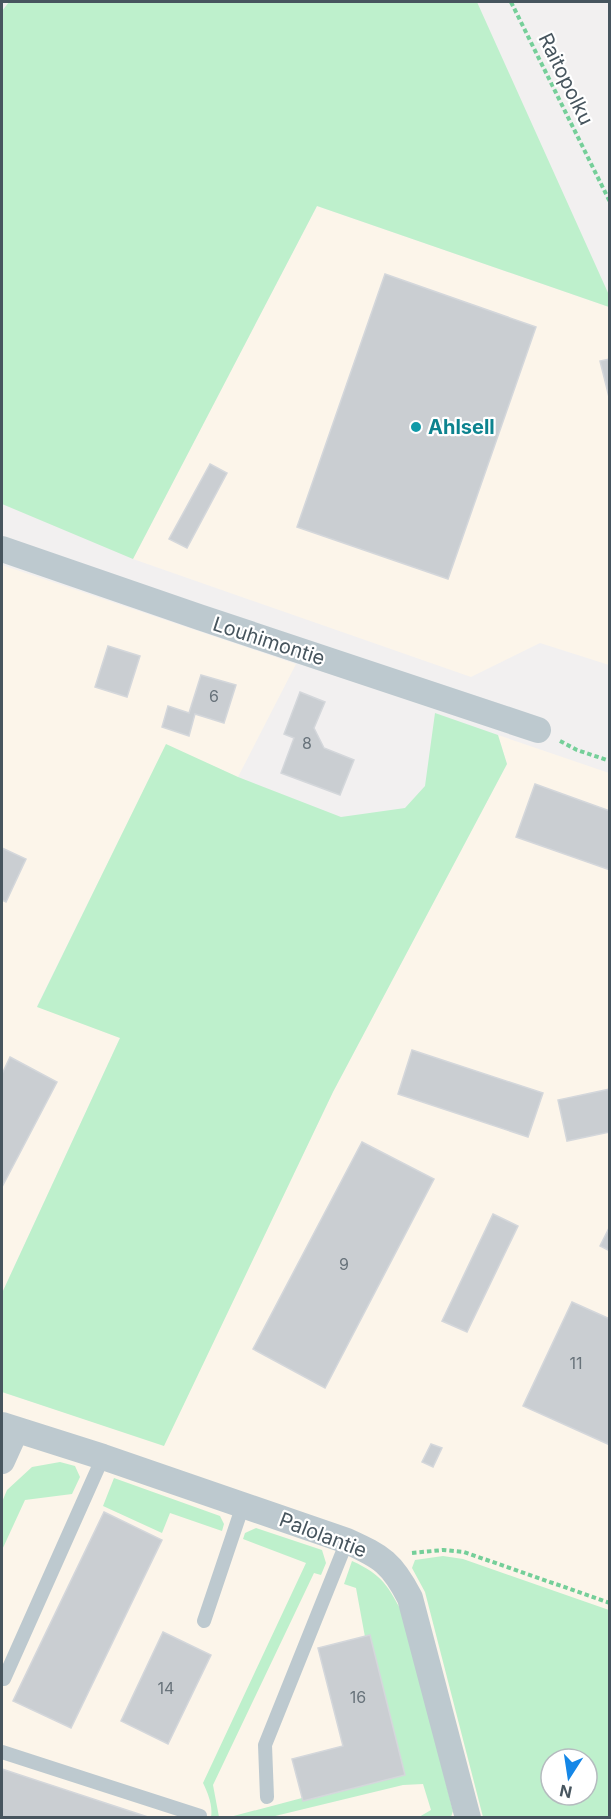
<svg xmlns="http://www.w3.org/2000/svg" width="611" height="1819" font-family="Inter,sans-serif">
<rect width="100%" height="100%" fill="#f2f0f0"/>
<path fill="#fcf5ea" d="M317 206 609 307V665L540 643 471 677 133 559Z
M2 565 296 664 238 777 166 745 37 1006 120 1038 2 1293Z
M498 735 609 773V1615L501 1817 2 1818V1392L164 1445 333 1092 507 764Z"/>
<path fill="#bef0cc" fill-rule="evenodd" d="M9 2H477L609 295V307L317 206 133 559 2 504V11Z
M435 713 498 735 507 764 333 1092 164 1446 2 1392V1293L120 1038 37 1007 166 744 238 777 341 817 405 808 425 786Z
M60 1462 75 1466 80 1477 72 1494 25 1500 2 1550V1502L7 1490 32 1467Z
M114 1478 220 1516 224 1524 222 1531 170 1513 162 1533 103 1506Z
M256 1528 322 1550 326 1563 321 1575 314 1573 213 1785 219 1817H211C213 1806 208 1793 203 1783L306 1563 243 1539 245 1533Z
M443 1556 463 1559 609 1610V1817H483L425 1592 412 1568 415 1560ZM551 1759H587V1795H551Z
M352 1561C383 1575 388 1586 404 1616L453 1811 451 1817H419L431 1810 423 1784 403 1785 271 1817 226 1818 302 1798 304 1801 405 1775 370 1636 365 1637 356 1588 344 1584Z"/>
<path fill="#caced2" stroke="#d4d7db" stroke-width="1.5" d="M385 274 536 327 448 579 297 527Z
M610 359V401L600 361Z
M210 464 227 473 187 548 169 539Z
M108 646 140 656 127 697 95 687Z
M201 675 236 685 224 723 195 714 189 736 162 727 168 706 189 713Z
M300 692 325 702 314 728 324 748 354 760 340 795 281 773 294 738 284 734Z
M535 784 610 811V870L516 837Z
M2 848 26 859 6 902 2 900Z
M412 1050 543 1093 528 1137 398 1094Z
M10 1057 57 1082 2 1187V1074Z
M610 1089V1132L567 1141 558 1100Z
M362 1142 434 1179 325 1388 253 1349Z
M493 1214 518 1226 467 1332 442 1321Z
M610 1226V1251L600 1246Z
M572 1302 610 1319V1445L523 1406Z
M431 1444 442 1448 433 1467 422 1462Z
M104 1512 162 1540 71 1728 13 1701Z
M163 1632 211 1655 168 1744 121 1721Z
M370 1635 405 1775 303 1801 292 1759 343 1746 318 1648Z
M2 1769 151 1818H2Z"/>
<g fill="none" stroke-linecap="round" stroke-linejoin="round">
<path stroke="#75cf99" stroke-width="4" stroke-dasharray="4.5 3" stroke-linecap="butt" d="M511 2 610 202
M560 741 577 750 610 761
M412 1553 443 1550 464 1552 610 1603"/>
<path stroke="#bdc9cf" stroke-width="14" d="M204 1621 243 1505
M2 1679H4L103 1457
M2 1752 200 1816V1818
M267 1797 265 1745 347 1541"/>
<path stroke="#bdc9cf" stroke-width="26" d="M2 549 199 617 538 730
M2 1425 103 1457 347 1541C382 1557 392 1563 410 1598L468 1818
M2 1461 16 1430"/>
</g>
<circle fill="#0f9aa8" stroke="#fff" stroke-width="2" cx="416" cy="427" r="6"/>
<g text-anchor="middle" stroke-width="4.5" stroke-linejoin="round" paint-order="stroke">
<g font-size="16" fill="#68737b">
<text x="214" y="702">6</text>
<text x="307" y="749">8</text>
<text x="344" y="1270">9</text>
<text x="576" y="1369">11</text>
<text x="166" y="1694">14</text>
<text x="358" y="1703">16</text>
</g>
<g font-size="20" fill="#47555e" stroke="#fff">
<text transform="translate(566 79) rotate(64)" y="7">Raitopolku</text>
<text transform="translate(269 641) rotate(18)" y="7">Louhimontie</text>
<text transform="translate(323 1535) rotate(21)" y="7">Palolantie</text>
</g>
<g font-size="20" font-weight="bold" fill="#0d838f" stroke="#fff" text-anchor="start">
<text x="428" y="434">Ahlsell</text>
</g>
</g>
<rect width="611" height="1819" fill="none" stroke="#47555e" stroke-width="6"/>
<g transform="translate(569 1777) rotate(192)"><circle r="28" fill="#ffffff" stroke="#b5bbbf" stroke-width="1.5"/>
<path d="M0-4.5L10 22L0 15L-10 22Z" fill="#1587e7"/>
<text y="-9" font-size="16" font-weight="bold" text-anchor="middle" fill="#47555e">N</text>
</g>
</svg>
